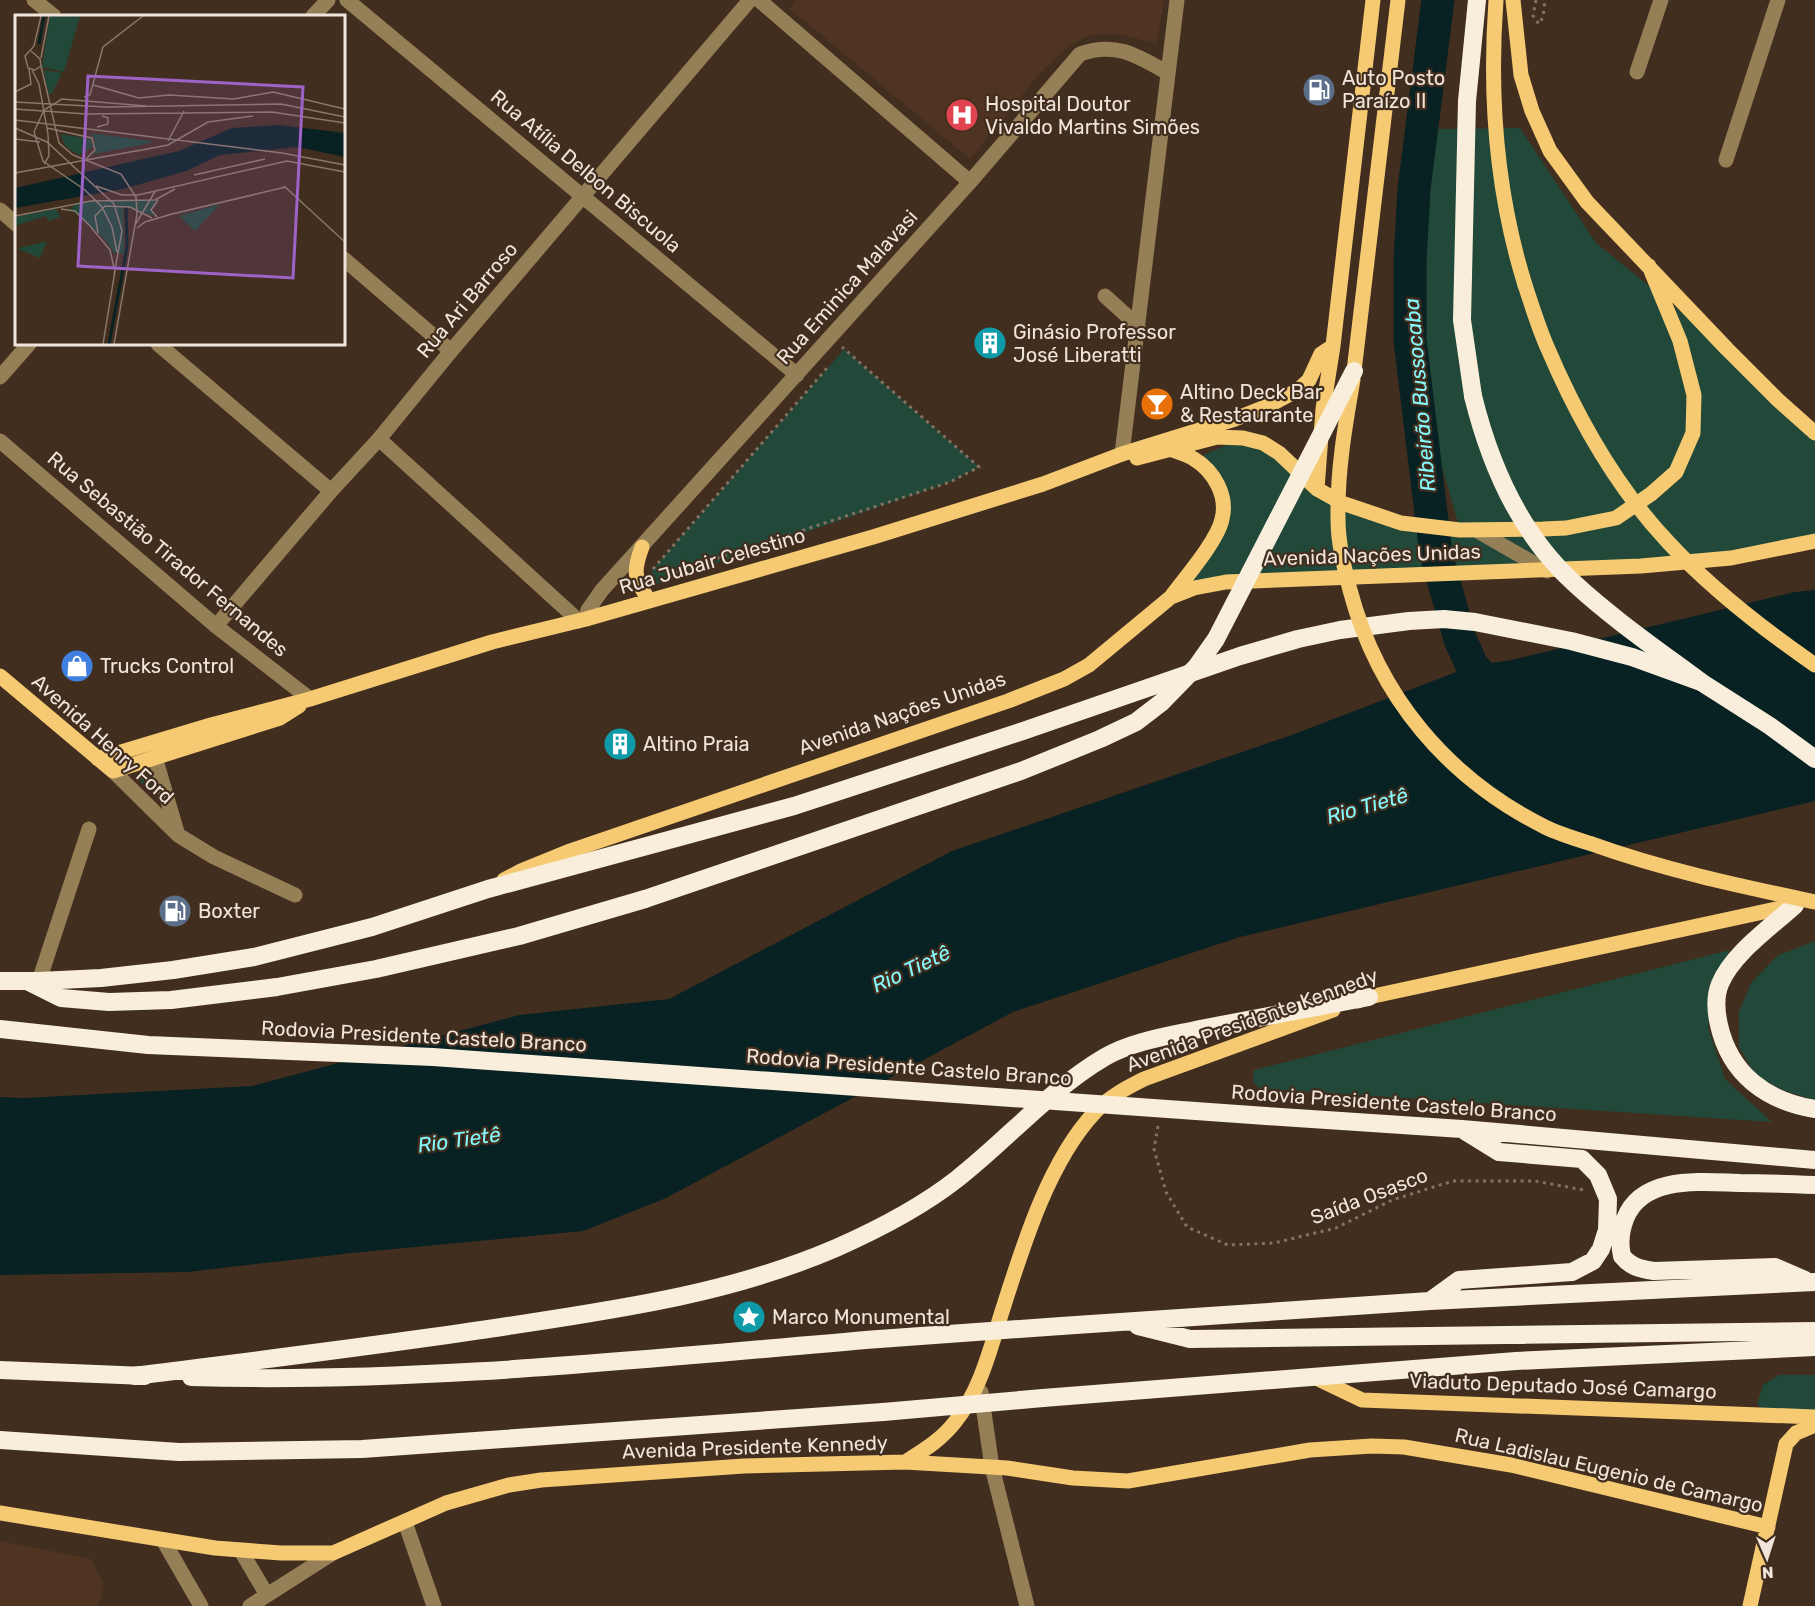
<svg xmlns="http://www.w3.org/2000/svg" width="1815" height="1606" font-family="Rubik,sans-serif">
<rect width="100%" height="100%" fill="#422e1f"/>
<path fill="#4e3421" d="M796 0H1164L1157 44 1120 34 1089 35 1067 47 1041 72 970 159 790 9Z
M0 1541 91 1559 103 1582 102 1597 97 1606H0Z"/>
<path fill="#214838" d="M1520 128 1596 243 1727 349 1815 433V541L1731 558 1309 578 1171 597 1210 542 1224 503 1194 459 1243 438 1342 503 1460 530 1425 406 1418 257 1431 129Z
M844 349 979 467 950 482 651 586 652 570Z
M148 772 156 796 134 776Z
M1815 941V1100L1785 1091 1756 1077 1739 1047V1012L1751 983 1777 956Z
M1730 950 1720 975 1708 1027 1725 1079 1772 1122 1266 1089 1257 1087 1253 1081 1254 1070Z
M1779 1375H1815V1417L1775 1423 1757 1404 1763 1385Z"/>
<path fill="#082122" d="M1815 590V801L1240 937 1013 1012 666 1198 583 1231 352 1253 188 1272 0 1275V1097L24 1098 252 1086 519 1015 669 999 952 851 1289 736 1472 666 1511 660 1795 592Z"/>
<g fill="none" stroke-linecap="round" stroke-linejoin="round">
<path stroke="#082122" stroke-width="33" d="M1438 0 1414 189 1410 260V340L1436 554 1460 639 1472 666 1504 699"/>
<path stroke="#837264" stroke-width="3" stroke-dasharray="3 4.5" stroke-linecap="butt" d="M1536 0 1533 16 1539 24 1543 17 1545 0
M653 569 827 368
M668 577 678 571 950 482 979 467 842 347
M1158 1126 1154 1149 1166 1192 1187 1227 1228 1245 1274 1243 1336 1228 1392 1200 1453 1181H1535L1584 1190"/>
<path stroke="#947f57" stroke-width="15" d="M34 0 54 16
M347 0 797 375
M759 0 970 182
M313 16 328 0
M1637 72 1661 0
M1726 160 1778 0
M0 210 16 224
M344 259 451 351
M1105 296 1138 326
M158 344 331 491
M0 377 29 344
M379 439 579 621
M0 441 216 626 310 699
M1122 454 1177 0
M1476 530 1547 571
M586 619 588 610 602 590 970 182 1080 54C1116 41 1138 56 1168 73
M216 626 331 491 379 439 451 351 750 0
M155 757 177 832
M113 771 178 835 214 857 295 895
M39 981 89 829
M981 1392 992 1467 1027 1606
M405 1522 434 1606
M163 1540 201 1606
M241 1551 267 1595
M250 1606 333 1553"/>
<path stroke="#f5ca73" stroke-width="15" d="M1496 0C1489 96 1496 192 1525 285
M1513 0 1521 75 1532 111 1550 151 1587 202 1727 349 1778 400 1815 433
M1354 371 1398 0
M1137 458 1217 437 1243 438 1263 443 1279 453 1317 489 1342 503 1401 523 1460 530 1543 529 1566 528 1616 518 1651 494 1676 472 1693 433 1694 395 1680 341 1649 266
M1317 489 1323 409 1333 346 1373 0
M642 547C632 574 635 577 649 601
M1171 597C1185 578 1218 540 1222 519 1228 496 1214 471 1194 459 1188 455 1180 453 1173 450
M0 676 113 771 280 718 299 706
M98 759 211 725 310 699 492 642 586 619 873 537 1043 484 1122 454 1235 419 1268 406 1298 390 1309 380 1321 354 1333 346
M504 880 521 871 570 851 1008 701 1064 679 1089 665 1171 597 1194 588 1226 582 1641 566 1731 558 1815 541
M1358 1001 1369 997 1795 905
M1314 1377 1362 1400 1815 1417
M905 1462C924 1450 941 1440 955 1422 979 1392 989 1354 1000 1318 1021 1252 1047 1163 1095 1112 1109 1097 1126 1088 1144 1079L1333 1010
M0 1513 215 1548 281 1553H333L446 1503 509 1485 541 1480 744 1466 905 1462 1007 1468 1073 1478 1128 1481 1310 1450 1372 1446 1404 1447 1511 1465 1768 1527
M1750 1606 1786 1444 1796 1433 1815 1425"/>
<path stroke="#f8eedb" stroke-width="18" d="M1473 396 1462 320 1467 101 1477 0
M1795 905C1771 927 1732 954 1720 984 1715 996 1716 1012 1719 1025 1730 1074 1766 1101 1815 1109
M0 981H39L101 978 173 970 254 957 372 927 488 889 794 806 1023 731 1240 656 1298 639 1340 630 1409 621 1444 619 1475 622 1571 641 1632 657 1701 682 1770 726 1815 759
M29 982 61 998 109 1002 171 1000 277 987 376 969 519 936 645 899
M1266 1116 1462 1129 1815 1160
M1805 1280 1775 1267 1654 1271C1640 1269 1631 1267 1622 1256 1619 1243 1620 1232 1625 1219 1642 1175 1701 1182 1740 1183 1765 1183 1790 1184 1815 1185
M1430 1301 1459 1280 1572 1272 1593 1261 1601 1249 1607 1230 1608 1199 1598 1175 1582 1159 1499 1152 1465 1131
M1061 1326 1430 1301 1815 1282
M1138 1326 1190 1339 1815 1331
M0 1370 145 1376
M134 1376C259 1360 384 1345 508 1326 620 1309 732 1293 836 1248 879 1229 920 1208 957 1179 1007 1140 1049 1090 1105 1057 1133 1041 1169 1036 1200 1029 1256 1018 1313 1008 1369 997
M191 1377C420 1384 650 1358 879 1339
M1043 1398 1516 1361 1815 1347
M0 1440 179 1452 362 1449 883 1412"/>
<path stroke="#f5ca73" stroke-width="15" d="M1525 285C1532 306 1539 329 1548 349 1577 417 1617 488 1668 542 1711 589 1763 629 1815 665
M1353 380C1345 426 1337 472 1338 519 1338 543 1344 567 1350 590 1378 696 1447 778 1545 827 1559 834 1576 839 1592 844 1664 870 1740 886 1815 902"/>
<path stroke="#f8eedb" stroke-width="18" d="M1473 396C1490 465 1520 534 1574 583 1613 619 1658 650 1701 682
M645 899 1021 771 1100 739 1136 722 1162 702 1197 666 1216 639 1354 371
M0 1029 148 1045 433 1057 1266 1116
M879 1339 1061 1326
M883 1412 1043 1398"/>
</g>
<defs>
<symbol id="fuel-disc" viewBox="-11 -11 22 22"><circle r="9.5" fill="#5c6f8a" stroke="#422e1f"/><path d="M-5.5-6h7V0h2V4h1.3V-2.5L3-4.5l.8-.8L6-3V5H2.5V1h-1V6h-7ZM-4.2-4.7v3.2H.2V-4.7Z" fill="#fff"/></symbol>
<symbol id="hospital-disc" viewBox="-11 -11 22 22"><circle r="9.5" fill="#e0444e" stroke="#422e1f"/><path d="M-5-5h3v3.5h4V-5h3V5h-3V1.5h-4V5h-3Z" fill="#fff"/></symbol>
<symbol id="building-disc" viewBox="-11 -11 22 22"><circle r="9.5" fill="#0f9aa8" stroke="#422e1f"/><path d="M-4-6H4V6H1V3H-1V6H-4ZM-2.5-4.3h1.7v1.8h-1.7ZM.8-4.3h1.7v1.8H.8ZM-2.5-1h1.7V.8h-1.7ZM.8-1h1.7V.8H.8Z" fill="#fff"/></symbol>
<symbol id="bar-disc" viewBox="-11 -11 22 22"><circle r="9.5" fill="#e8710a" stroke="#422e1f"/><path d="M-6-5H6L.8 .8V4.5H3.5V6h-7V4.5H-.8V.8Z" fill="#fff"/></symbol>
<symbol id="shop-disc" viewBox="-11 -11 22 22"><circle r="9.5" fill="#3f7fe0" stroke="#422e1f"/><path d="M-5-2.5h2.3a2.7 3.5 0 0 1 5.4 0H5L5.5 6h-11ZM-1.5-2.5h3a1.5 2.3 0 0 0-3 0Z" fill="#fff"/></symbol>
<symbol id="sight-disc" viewBox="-11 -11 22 22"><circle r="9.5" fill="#0f9aa8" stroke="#422e1f"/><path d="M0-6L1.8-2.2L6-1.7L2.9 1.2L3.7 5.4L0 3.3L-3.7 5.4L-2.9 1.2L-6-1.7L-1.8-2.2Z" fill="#fff"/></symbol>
</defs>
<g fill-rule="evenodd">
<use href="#fuel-disc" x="1300" y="71" width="38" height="38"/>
<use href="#hospital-disc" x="943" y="96" width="38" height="38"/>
<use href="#building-disc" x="971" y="324" width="38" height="38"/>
<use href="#bar-disc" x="1138" y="385" width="38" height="38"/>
<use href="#shop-disc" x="58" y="647" width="38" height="38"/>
<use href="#building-disc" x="601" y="725" width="38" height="38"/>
<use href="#fuel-disc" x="156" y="892" width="38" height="38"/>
<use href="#sight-disc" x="730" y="1298" width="38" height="38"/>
</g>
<g text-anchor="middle" stroke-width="4.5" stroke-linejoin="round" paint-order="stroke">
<g font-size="20" fill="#f1e4da" stroke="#422e1f" text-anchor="start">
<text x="1342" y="85">Auto Posto<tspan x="1342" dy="23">Paraízo II</tspan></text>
<text x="985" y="111">Hospital Doutor<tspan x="985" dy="23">Vivaldo Martins Simões</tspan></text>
<text x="1013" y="339">Ginásio Professor<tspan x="1013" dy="23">José Liberatti</tspan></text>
<text x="1180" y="399">Altino Deck Bar<tspan x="1180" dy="23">&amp; Restaurante</tspan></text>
<text x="100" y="673">Trucks Control</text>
<text x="643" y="751">Altino Praia</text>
<text x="198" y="918">Boxter</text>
<text x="772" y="1324">Marco Monumental</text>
</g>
<g font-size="20" fill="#f1e4da" stroke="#422e1f">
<text transform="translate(586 171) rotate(40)" y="7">Rua Atília Delbon Biscuola</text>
<text transform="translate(847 287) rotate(-48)" y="7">Rua Eminica Malavasi</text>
<text transform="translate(467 300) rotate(-50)" y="7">Rua Ari Barroso</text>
<text transform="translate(168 554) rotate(40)" y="7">Rua Sebastião Tirador Fernandes</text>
<text transform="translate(1372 555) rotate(-2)" y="7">Avenida Nações Unidas</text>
<text transform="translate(712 561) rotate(-16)" y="7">Rua Jubair Celestino</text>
<text transform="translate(902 713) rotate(-19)" y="7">Avenida Nações Unidas</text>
<text transform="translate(103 739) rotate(42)" y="7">Avenida Henry Ford</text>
<text transform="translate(1252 1020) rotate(-20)" y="7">Avenida Presidente Kennedy</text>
<text transform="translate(424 1036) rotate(3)" y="7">Rodovia Presidente Castelo Branco</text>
<text transform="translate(909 1067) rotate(4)" y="7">Rodovia Presidente Castelo Branco</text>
<text transform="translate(1394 1103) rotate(4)" y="7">Rodovia Presidente Castelo Branco</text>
<text transform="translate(1369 1196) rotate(-21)" y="7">Saída Osasco</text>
<text transform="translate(1563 1386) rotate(2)" y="7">Viaduto Deputado José Camargo</text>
<text transform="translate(755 1447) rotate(-2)" y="7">Avenida Presidente Kennedy</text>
<text transform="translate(1609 1470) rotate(13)" y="7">Rua Ladislau Eugenio de Camargo</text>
</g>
<g font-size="21" font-style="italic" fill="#85fbfe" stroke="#422e1f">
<text transform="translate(1420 395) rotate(-95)" y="7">Ribeirão Bussocaba</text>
<text transform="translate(1367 806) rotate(-16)" y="7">Rio Tietê</text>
<text transform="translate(911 969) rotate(-25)" y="7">Rio Tietê</text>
<text transform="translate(459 1140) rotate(-8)" y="7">Rio Tietê</text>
</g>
</g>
<g transform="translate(15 15)">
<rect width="330" height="330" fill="#422e1f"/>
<path d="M35 1H65L49 57 27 52ZM29 55 47 58 36 80 33 77ZM75 118 135 126 136 128 79 139 80 124ZM45 119 76 124 78 132 64 140 51 132ZM143 185 136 193 139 201 108 191 109 239 99 238 90 224 55 194 64 187ZM205 189 180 216 165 201 168 200ZM41 194 45 202 33 206 31 201 0 211V202ZM32 226 25 243 3 234 4 233Z" fill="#214838"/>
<path d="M264 110 330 118V142L282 132 205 140 171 156 108 174 0 193V173L164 136 217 113Z" fill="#082122"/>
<path fill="none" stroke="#082122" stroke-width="3" d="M24 29 29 1M94 329 112 232 111 191"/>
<path fill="none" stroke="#88776a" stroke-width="1.5" d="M16 36 25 44 26 51 20 55 13 53 10 41 19 31 26 1M26 43 34 1M26 51 44 128 58 140 106 159 121 182 122 199 99 329M17 55 24 69 33 119 34 141 29 149M78 70 124 83 154 80 219 84 258 77 330 94M0 77 16 69 14 54M69 82 75 80 88 32 128 1M0 87 91 92 266 89 330 102M0 94 71 99 257 97 330 108M0 105 267 138 330 150M82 112 93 109V103L87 101M0 113 32 127 99 189 107 216 99 260M32 113 77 123 80 135 71 144M0 124 25 127M153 126 169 96M122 136 153 130 193 107 238 101M0 158 126 135M179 160 250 144M81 171 107 180H123L272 146 330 157M269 171 330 227M46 194 60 196 75 211 95 235 99 253M0 201 76 186 140 185 160 174M142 202 136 195 143 185M120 210 141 175M122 213 130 207 157 199 271 172M83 218 80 201 90 191 115 192 137 203M102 237 97 212 87 192 70 175 28 146 19 117 29 95 47 84 131 91M88 329 100 256"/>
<path fill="#9e63c7" fill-opacity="0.15" stroke="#9e63c7" stroke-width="3" d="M73 61 288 72 278 263 63 251Z"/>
<rect width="330" height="330" fill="none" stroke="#f1e4da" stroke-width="3"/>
</g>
<g transform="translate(1767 1558) rotate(177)" stroke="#422e1f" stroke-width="4.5" paint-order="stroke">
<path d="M0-4.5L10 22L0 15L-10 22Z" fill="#f1e4da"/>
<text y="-9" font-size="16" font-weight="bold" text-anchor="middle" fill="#f1e4da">N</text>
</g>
</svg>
